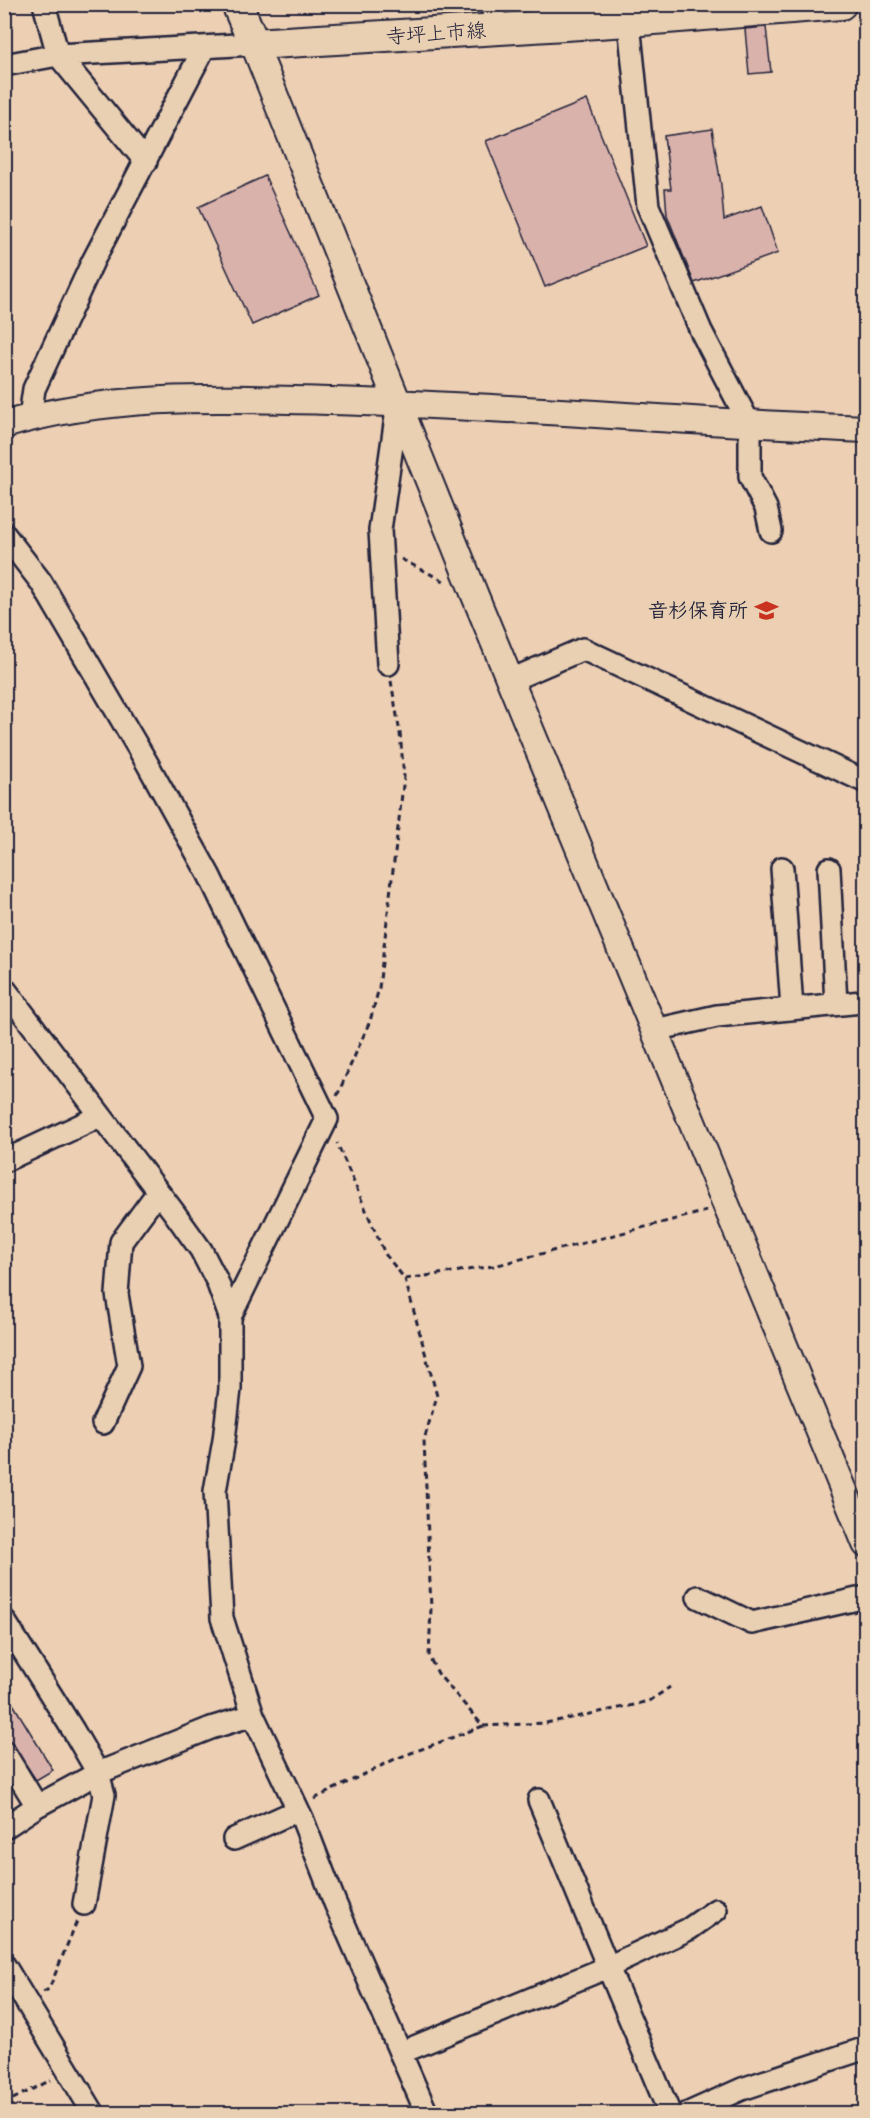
<svg xmlns="http://www.w3.org/2000/svg" width="870" height="2118" font-family="Mynerve,'Klee One',sans-serif">
<rect width="100%" height="100%" fill="#edcfb4"/>
<filter id="ink" filterUnits="userSpaceOnUse"><feTurbulence type="fractalNoise" baseFrequency=".0167" numOctaves="2"/><feDisplacementMap in="SourceGraphic" scale="12" xChannelSelector="R" yChannelSelector="G"/><feConvolveMatrix kernelMatrix="1 2 1 2 8 2 1 2 1" color-interpolation-filters="sRGB"/></filter>
<g filter="url(#ink)">
<path fill="#dab2ac" stroke="#22223b" stroke-width="1.5" d="M766 27 771 72 749 74 745 29Z
M587 100 646 246 545 287 486 141Z
M712 129 721 185 724 220 762 206 778 253 694 283 667 215 665 189H671L664 136Z
M265 176 319 295 252 325 198 207Z
M4 1689 53 1770 36 1780 4 1732Z"/>
<g fill="none" stroke-linecap="round" stroke-linejoin="round">
<defs>
<path id="minor" d="M44 4 58 55 146 162
M491 4 498 29
M545 4 548 26
M627 4 648 206 701 331 750 425V477L766 508 771 531
M4 65 58 55 254 44
M30 417 34 389 93 261 204 48
M4 534 41 582 147 763 209 875 327 1119 230 1317
M388 664 380 530 398 403
M511 680 583 649 866 782
M782 868 792 1008
M829 869 836 1004
M4 988 173 1211 201 1250 217 1281 230 1317V1389L224 1440 215 1491 222 1618 253 1715 302 1818 335 1903 427 2114
M655 1030 717 1016 862 1002
M4 1161 100 1116
M103 1423 129 1366 117 1294 121 1242 158 1192
M698 1597 752 1623 866 1597
M4 1620 73 1730 98 1773 104 1795 84 1904
M4 1752 37 1806
M539 1800 608 1967 689 1929 716 1910
M4 1828 37 1806 98 1773 211 1728 253 1715
M234 1839 298 1810
M4 1965 94 2114
M400 2053 608 1967 670 2114
M686 2114 742 2089 866 2048"/>
<path id="tertiary" d="M254 44 476 598 866 1544
M4 425C111 393 222 398 332 401 510 406 688 422 866 429"/>
<path id="secondary" d="M237 4 254 44 629 21 841 4"/>
</defs>
<use href="#minor" stroke="#22223b" stroke-width="26"/>
<use href="#tertiary" stroke="#22223b" stroke-width="30"/>
<use href="#secondary" stroke="#22223b" stroke-width="34"/>
<path stroke="#22223b" stroke-width="3" stroke-dasharray="6 4.5" stroke-linecap="butt" d="M401 559 446 582
M337 1096 370 1021 379 988 404 777 400 733 391 681
M405 1279 494 1266 707 1211
M483 1726 546 1723 634 1705 651 1700 670 1687
M314 1799 395 1759 483 1726 439 1675 429 1657 431 1608 424 1440 437 1396 405 1279 385 1254 337 1143
M43 1992 49 1989 77 1921
M4 2105 9 2101 51 2080"/>
<use href="#minor" stroke="#ead0b2" stroke-width="21"/>
<use href="#tertiary" stroke="#ead0b2" stroke-width="26"/>
<use href="#secondary" stroke="#ead0b2" stroke-width="30"/>
</g>
</g>
<defs>
<symbol id="school-bare" viewBox="-9 -9 18 18"><path d="M0-5L7-2L0 1L-7-2ZM-4 1L0 2.5L4 1V4Q0 6-4 4Z" fill="#c8321e" stroke="#ead0b2" stroke-width="2.5" paint-order="stroke"/></symbol>
</defs>
<g fill-rule="evenodd">
<use href="#school-bare" x="750" y="594" width="33" height="33"/>
</g>
<g text-anchor="middle" stroke-width="5" stroke-linejoin="round" paint-order="stroke">
<g font-size="20" fill="#22223b" stroke="#ead0b2">
<text transform="translate(436 33) rotate(-4)" y="7">寺坪上市線</text>
</g>
<g font-size="20" font-weight="bold" fill="#22223b" stroke="#ead0b2" text-anchor="end">
<text x="748" y="617">音杉保育所</text>
</g>
</g>
<rect width="870" height="2118" fill="none" stroke="#ead0b2" stroke-width="24"/>
<rect x="12" y="12" width="846" height="2094" fill="none" stroke="#22223b" stroke-width="2" filter="url(#ink)"/>
</svg>
